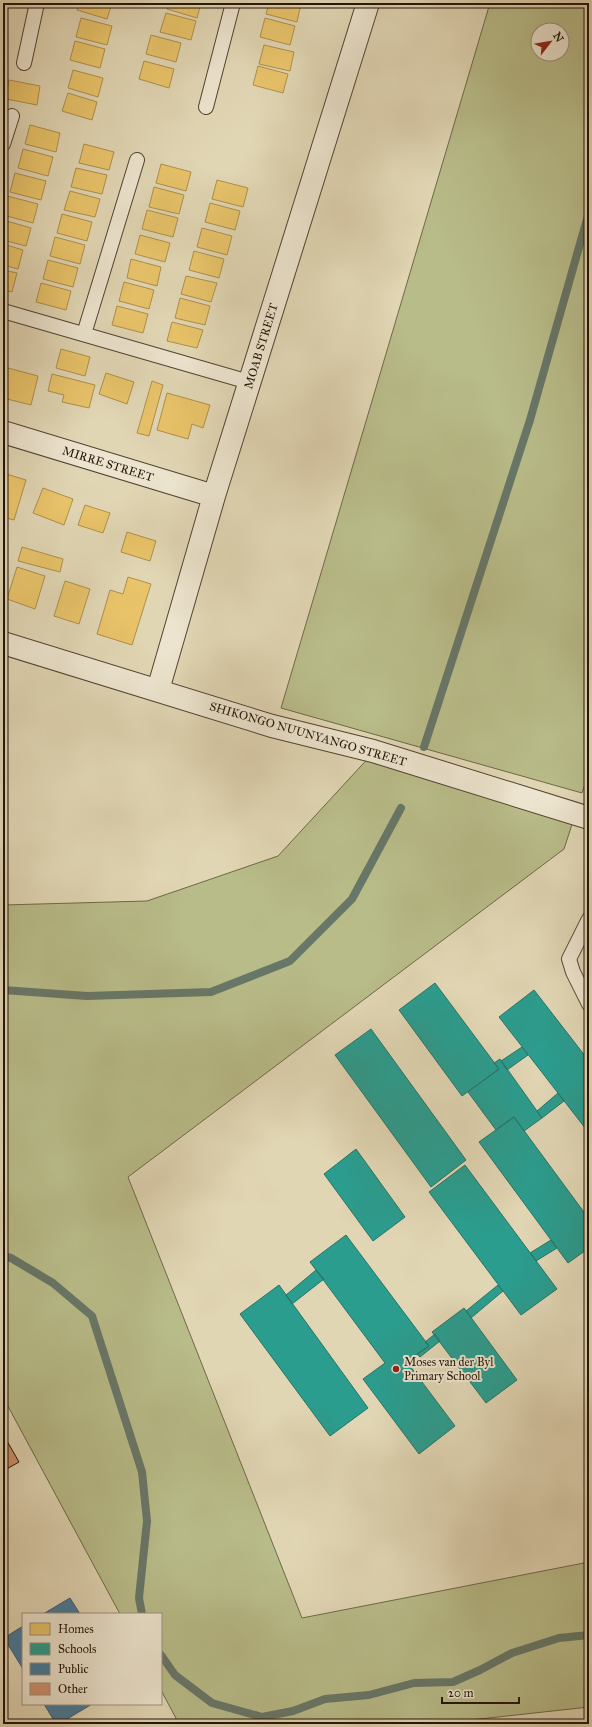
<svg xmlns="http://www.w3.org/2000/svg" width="592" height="1727" font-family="'IM FELL Great Primer',serif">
<rect width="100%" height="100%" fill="#e1d6b4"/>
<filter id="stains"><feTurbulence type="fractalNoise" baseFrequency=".005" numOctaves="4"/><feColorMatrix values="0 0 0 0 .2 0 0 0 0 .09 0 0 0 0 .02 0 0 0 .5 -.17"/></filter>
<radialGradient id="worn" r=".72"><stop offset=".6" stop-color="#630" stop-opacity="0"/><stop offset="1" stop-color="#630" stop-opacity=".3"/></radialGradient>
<path fill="#b8bc89" stroke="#6e6848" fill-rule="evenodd" d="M490 3H589V772L582 793 281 708ZM538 30H562V54H538Z
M373 753 576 812 564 849 128 1177 302 1618 589 1562V1707L434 1724H179L161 1690V1614H120L3 1397V905L147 901 278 856Z"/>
<path fill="#e9c46a" stroke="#ae8f4c" d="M79 3H112L107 19 77 10Z
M168 3H201L197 18 167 9Z
M269 3H301L297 22 266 14Z
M166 13 196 21 191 40 160 32Z
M81 18 112 26 107 45 76 37Z
M265 18 295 26 290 45 260 37Z
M151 35 181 43 176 62 146 54Z
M75 41 105 49 100 68 70 60Z
M264 45 294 52 290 71 259 64Z
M144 61 174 69 169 88 139 79Z
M258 66 288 74 283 93 253 85Z
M73 70 103 78 98 97 68 88Z
M9 80 40 86 37 105 6 99Z
M68 93 97 102 92 120 62 111Z
M30 125 60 133 56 152 25 144Z
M84 144 114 152 109 170 79 163Z
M23 149 53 157 48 176 18 168Z
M161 164 191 172 186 191 156 183Z
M76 168 107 175 102 194 71 187Z
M15 173 46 181 41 200 10 192Z
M217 180 248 188 243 207 212 199Z
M154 187 184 195 179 214 149 207Z
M70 191 100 199 95 217 64 210Z
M7 196 38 204 33 223 3 215Z
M210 203 240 211 235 230 205 222Z
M147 210 178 218 173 237 142 229Z
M62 214 92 222 87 241 57 233Z
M3 220 31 228 26 246 3 240Z
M202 228 232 236 227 255 197 247Z
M140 235 170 243 165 262 135 254Z
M55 237 85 245 80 264 50 256Z
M3 244 23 250 18 269 3 265Z
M194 251 224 259 219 278 189 270Z
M131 259 161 267 157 286 127 278Z
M48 260 78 268 73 287 43 279Z
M3 270 17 273 12 292 3 290Z
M186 276 217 283 211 302 181 294Z
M124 282 154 290 149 309 119 301Z
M41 283 71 291 66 310 36 302Z
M180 298 210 306 205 325 175 318Z
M117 306 148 314 143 333 112 325Z
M172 322 203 330 197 348 167 341Z
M61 349 90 357 85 376 56 368Z
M8 368 38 376 31 405 3 398V386Z
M106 373 134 382 127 404 99 394Z
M52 374 95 385 89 408 62 402 64 395 48 391Z
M152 381 163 385 149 436 137 433Z
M167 393 210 405 203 428 192 424 188 439 157 430Z
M3 473 26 480 14 520 3 517Z
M43 488 73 499 64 525 33 513Z
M85 505 110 513 103 533 78 525Z
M127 532 156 541 150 561 121 552Z
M22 547 63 559 60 572 18 561Z
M17 567 45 576 35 609 7 599Z
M128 577 151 584 132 645 97 634 110 590 123 594Z
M65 581 90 589 79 624 54 616Z"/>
<path fill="#2a9d8f" stroke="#287466" d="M435 983 499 1069 462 1096 399 1010Z
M534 990 589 1061V1133L499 1017Z
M371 1029 466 1160 431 1187 335 1055Z
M522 1047 528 1055 507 1070 501 1061Z
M500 1059 542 1118 524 1131 514 1117 496 1130 468 1092 499 1069 494 1063Z
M558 1093 564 1101 542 1118 537 1111Z
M514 1117 589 1219V1248L568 1263 479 1142Z
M356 1149 405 1217 373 1241 324 1174Z
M465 1165 557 1289 521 1315 429 1192Z
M346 1235 429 1346 407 1362 455 1426 419 1454 363 1379 385 1363 310 1262Z
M551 1240 557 1248 536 1261 530 1253Z
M316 1270 324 1279 292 1304 286 1295Z
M279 1285 368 1408 330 1436 240 1314Z
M498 1285 503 1291 471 1318 466 1311Z
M464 1308 517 1380 486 1403 432 1332Z
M435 1334 440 1341 420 1357 417 1354 429 1346 425 1342Z"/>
<path fill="#457b9d" stroke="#3b5c70" d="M70 1598 80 1614H43Z
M23 1626V1669L4 1638Z
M44 1704H92L59 1724H56Z"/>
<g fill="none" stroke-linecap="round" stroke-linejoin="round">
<path stroke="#677768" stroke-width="8" d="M424 747 530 420 589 212
M3 990 87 996 211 992 290 961 352 899 401 808
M3 1256 11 1258 53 1283 92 1316 142 1472 147 1521 139 1598 142 1614
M161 1655 175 1675 212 1703 262 1717 293 1711 325 1699 369 1695 414 1683 453 1682 480 1670 512 1653 559 1638 589 1635"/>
</g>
<path fill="#cf926f" stroke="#231307" d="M3 1434 19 1462 3 1471Z"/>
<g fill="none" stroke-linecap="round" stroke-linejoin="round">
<defs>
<path id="lane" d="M24 63 37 3
M206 107 233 3
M3 144 12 116
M3 311 249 382
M84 334 137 160
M589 919 569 959 573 972 589 1004"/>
<path id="street" d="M3 432 214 496
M3 643 272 726 373 751 589 818
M158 690 214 496 368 3"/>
</defs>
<use href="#lane" stroke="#524432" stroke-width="16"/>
<use href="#street" stroke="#524432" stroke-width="24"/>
<use href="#lane" stroke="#ece4ce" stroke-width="14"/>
<use href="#street" stroke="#ece4ce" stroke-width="22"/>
</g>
<circle fill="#8f2418" stroke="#ece4ce" stroke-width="1.5" cx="396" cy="1369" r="4"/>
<g text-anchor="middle" stroke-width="4" stroke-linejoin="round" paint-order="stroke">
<g font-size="12" fill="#231307" stroke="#ece4ce">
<text transform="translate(261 346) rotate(-73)" y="4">MOAB STREET</text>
<text transform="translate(108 464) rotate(17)" y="4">MIRRE STREET</text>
<text transform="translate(308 734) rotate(16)" y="4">SHIKONGO NUUNYANGO STREET</text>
</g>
<g font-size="12" fill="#231307" stroke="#ece4ce" text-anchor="start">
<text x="404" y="1366">Moses van der Byl<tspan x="404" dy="14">Primary School</tspan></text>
</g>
</g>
<rect width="592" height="1727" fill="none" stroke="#e1d6b4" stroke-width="16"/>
<rect x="4" y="4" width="584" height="1719" fill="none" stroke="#231307" stroke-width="2"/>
<rect x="8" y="8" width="576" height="1711" fill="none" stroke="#231307"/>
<rect x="22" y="1613" width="140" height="92" fill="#ece4ce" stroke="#9c907e"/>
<rect x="30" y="1623" width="20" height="12" fill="#e9c46a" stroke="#9c907e"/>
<text x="58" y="1633" font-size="12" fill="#231307">Homes</text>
<rect x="30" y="1643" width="20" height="12" fill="#2a9d8f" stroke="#9c907e"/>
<text x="58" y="1653" font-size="12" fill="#231307">Schools</text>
<rect x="30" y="1663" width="20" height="12" fill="#457b9d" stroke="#9c907e"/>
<text x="58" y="1673" font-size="12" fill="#231307">Public</text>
<rect x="30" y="1683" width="20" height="12" fill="#cf926f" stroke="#9c907e"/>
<text x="58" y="1693" font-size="12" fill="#231307">Other</text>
<g transform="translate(550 42) rotate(59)"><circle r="19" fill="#ece4ce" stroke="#9c907e"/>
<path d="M0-3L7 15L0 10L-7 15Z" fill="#8f2418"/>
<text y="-6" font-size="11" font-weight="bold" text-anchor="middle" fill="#231307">N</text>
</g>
<path d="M442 1697v6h77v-6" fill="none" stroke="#231307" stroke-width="2"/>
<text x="448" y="1697" font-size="12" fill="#231307" stroke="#ece4ce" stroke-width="3" paint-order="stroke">20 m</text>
<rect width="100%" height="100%" filter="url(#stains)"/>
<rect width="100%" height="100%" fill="url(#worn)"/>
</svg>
